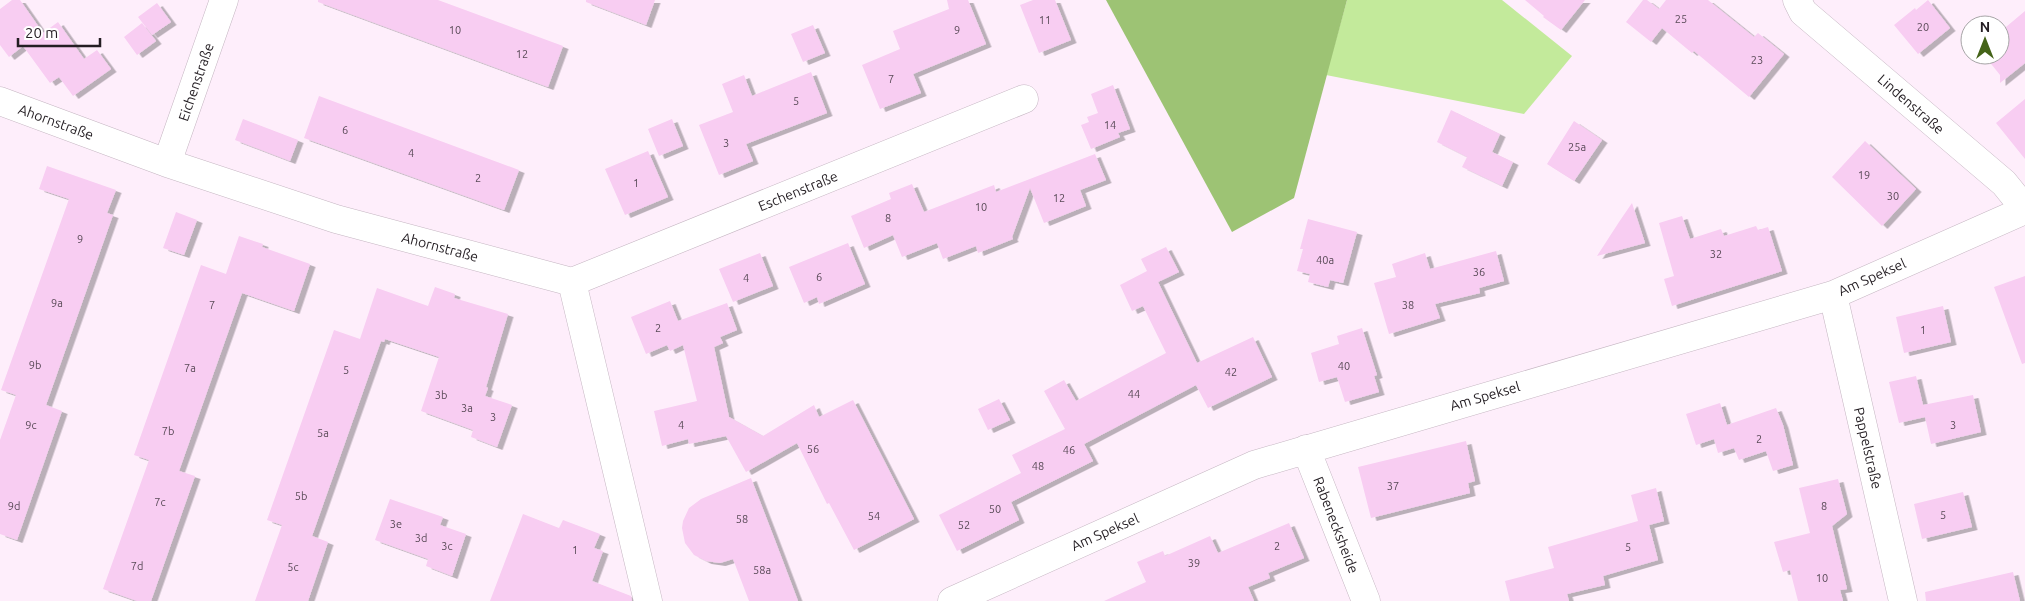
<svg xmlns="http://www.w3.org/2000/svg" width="2025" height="601" font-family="Ubuntu,sans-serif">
<defs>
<filter id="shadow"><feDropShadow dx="5.5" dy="3" stdDeviation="0" flood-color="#0004"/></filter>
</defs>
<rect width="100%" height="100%" fill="#feeefb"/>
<path fill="#c3ea9b" d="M1347 0H1502L1572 56 1524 114 1326 75Z"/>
<path fill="#9dc374" d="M1106 0H1347L1294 198 1232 232Z"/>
<path fill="#f8cdf2" filter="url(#shadow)" d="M12 0H20L43 33 58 22 84 59 97 50 111 69 73 96 59 77 50 83 23 46 9 57 0 45V9Z
M318 0H438L563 46 548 87 318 2Z
M586 0H655L646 25 586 2Z
M947 0H968L986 44 913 74 921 93 880 109 862 65 900 49 893 31 949 9Z
M1033 0H1055L1071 40 1039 53 1020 5Z
M1525 0H1585L1561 30 1543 17 1544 16Z
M1643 0H1647L1659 9 1666 0H1708L1754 37 1758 33 1784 54 1749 97 1694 51 1692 53 1662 28 1651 42 1626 22Z
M1928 0 1950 28 1918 54 1894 25 1915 8 1916 10Z
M157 3 171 22 152 35 138 17Z
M2025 11V63L2000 83V75L1984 55H2000V32Z
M142 23 156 41 137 55 124 37Z
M813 25 825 53 803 62 791 34Z
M811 72 827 113 746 144 753 161 719 175 699 125 733 112 722 84 744 75 752 96Z
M1113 85 1130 129 1118 133 1120 137 1091 149 1081 125 1089 122 1087 117 1098 113 1091 94Z
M319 96 519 170 504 210 304 138Z
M2025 99V159L1996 123Z
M1451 110 1500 134 1492 152 1513 162 1502 186 1462 167 1467 157 1437 142Z
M243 119 298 140 290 161 235 140Z
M672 119 683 146 659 156 648 129Z
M1574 121 1602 140 1574 181 1547 164Z
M1865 141 1916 189 1882 226 1832 177Z
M648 151 668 197 625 215 605 169Z
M1095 154 1106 180 1080 190 1086 206 1044 223 1030 188 1012 237 1013 239 978 253 976 246 943 259 937 243 902 257 893 235 864 248 851 216 891 199 889 193 912 184 924 212 994 185 996 192Z
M47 166 116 190 107 213 113 215 46 405 62 411 17 540 0 534V440L16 395 1 390 69 199 39 189Z
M1632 203 1645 243 1597 256 1619 222Z
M176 212 197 220 184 255 163 248Z
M1682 216 1690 239 1721 229 1724 236 1756 226 1758 230 1768 227 1782 271 1672 306 1664 279 1674 276 1659 223Z
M1308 219 1357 232 1343 283 1330 280 1328 287 1308 282 1310 274 1297 271 1303 249H1300Z
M239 236 263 244 262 247 310 264 294 311 242 293 179 471 195 476 151 601H137L103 589 149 460 134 455 201 265 226 274Z
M848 243 865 284 819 304 817 297 804 303 789 267Z
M1166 247 1179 272 1158 282 1197 363 1253 337 1272 377 1208 408 1196 385 1084 444 1093 461 1011 502 1019 520 957 551 939 515 1021 473 1012 455 1065 429 1044 391 1064 380 1076 401 1166 353 1143 306 1132 311 1120 285 1147 271 1141 259Z
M1496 251 1504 281 1479 288 1480 293 1435 304 1440 318 1389 334 1374 283 1396 277 1392 264 1425 253 1430 269Z
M760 253 773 286 733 302 719 269Z
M2025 276V363L2022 364 1994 287Z
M435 287 455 294 454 298 508 314 486 387 488 388 485 396 512 405 497 447 471 437 473 430 421 411 439 357 385 339 384 342 381 341 312 536 328 542 308 601H255L282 525 267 520 334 330 360 339 377 288 428 306Z
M670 301 678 321 727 303 737 330 720 337 723 343 714 347 729 417 763 436 814 405 819 417 853 400 914 519 854 550 829 503 827 504 797 443 746 472 726 436 689 444 688 439 662 446 654 411 697 401 683 345 670 351 667 345 646 354 631 317Z
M1943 306 1951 342 1904 353 1896 317Z
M1362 328 1377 375 1374 376 1379 392 1345 402 1337 377 1319 382 1311 353 1339 344 1337 336Z
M1916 376 1923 405 1973 395 1981 432 1931 444 1925 417 1899 423 1889 382Z
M999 399 1010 420 988 430 978 409Z
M1720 403 1727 425 1776 408 1783 425 1793 465 1773 471 1766 451 1739 460 1734 448 1718 453 1714 439 1696 445 1686 414Z
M1466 441 1475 481 1468 483 1470 493 1371 518 1358 467Z
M751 478 776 543 798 601H749L733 559 720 563 706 561 694 555 685 543 682 528 683 521 689 508 701 499Z
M1838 479 1847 514 1832 526 1847 589 1840 590 1843 601H1798L1790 570 1783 572 1774 542 1810 533 1799 488Z
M1656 488 1664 521 1649 525 1658 560 1603 576 1605 585 1567 594 1569 601H1510L1505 581 1554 568 1548 547 1638 521 1631 495Z
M1963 492 1972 527 1922 539 1914 504Z
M390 499 443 517 440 525 466 534 452 576 426 566 428 559 375 540Z
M523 514 559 528 563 520 600 534 594 548 603 551 592 581 631 596 632 601H490Z
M1289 523 1304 558 1268 573 1270 578 1248 587 1254 601H1104L1146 582 1137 562 1163 551 1165 556 1210 536 1218 553Z
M2013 572 2020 601H1926L1925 592Z"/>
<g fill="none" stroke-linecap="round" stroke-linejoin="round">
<defs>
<path id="minor" d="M1797 0 1803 12 2004 183 2025 209
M0 101 167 163 336 219 572 282
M167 163 224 0
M572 282 1024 99
M572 282 648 601
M1833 295 1903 601
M1306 449 1366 601
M952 601 1254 465 1833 295 2025 210"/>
</defs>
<use href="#minor" stroke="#c5b6c2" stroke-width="29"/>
<use href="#minor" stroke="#fff" stroke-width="28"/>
</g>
<g text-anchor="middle" stroke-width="4" stroke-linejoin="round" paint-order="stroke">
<g font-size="11" fill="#594a57">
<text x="1681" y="23">25</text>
<text x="1045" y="24">11</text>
<text x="1923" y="31">20</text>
<text x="455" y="34">10</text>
<text x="957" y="34">9</text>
<text x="522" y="58">12</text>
<text x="1757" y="64">23</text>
<text x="891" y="83">7</text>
<text x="796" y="105">5</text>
<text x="1110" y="129">14</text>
<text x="345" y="134">6</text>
<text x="726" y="147">3</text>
<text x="1577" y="151">25a</text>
<text x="411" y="157">4</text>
<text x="1864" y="179">19</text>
<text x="478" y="182">2</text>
<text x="636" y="187">1</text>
<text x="1893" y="200">30</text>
<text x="1059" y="202">12</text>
<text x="981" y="211">10</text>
<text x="888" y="222">8</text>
<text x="80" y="243">9</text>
<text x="1716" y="258">32</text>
<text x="1325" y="264">40a</text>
<text x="1479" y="276">36</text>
<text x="819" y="281">6</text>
<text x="746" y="282">4</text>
<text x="57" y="307">9a</text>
<text x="212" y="309">7</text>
<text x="1408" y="309">38</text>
<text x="658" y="332">2</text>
<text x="1923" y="334">1</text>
<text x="35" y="369">9b</text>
<text x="1344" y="370">40</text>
<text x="190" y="372">7a</text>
<text x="346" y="374">5</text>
<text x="1231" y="376">42</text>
<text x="1134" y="398">44</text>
<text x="441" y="399">3b</text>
<text x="467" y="412">3a</text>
<text x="493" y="421">3</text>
<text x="31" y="429">9c</text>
<text x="681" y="429">4</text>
<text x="1953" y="429">3</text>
<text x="168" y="435">7b</text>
<text x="323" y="437">5a</text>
<text x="1759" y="443">2</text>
<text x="813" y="453">56</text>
<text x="1069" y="454">46</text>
<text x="1038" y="470">48</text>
<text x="1393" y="490">37</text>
<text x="301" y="500">5b</text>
<text x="160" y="506">7c</text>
<text x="14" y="510">9d</text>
<text x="1824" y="510">8</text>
<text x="995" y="513">50</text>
<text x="1943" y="519">5</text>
<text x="874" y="520">54</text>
<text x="742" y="523">58</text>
<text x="396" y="528">3e</text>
<text x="964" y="529">52</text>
<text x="421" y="542">3d</text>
<text x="447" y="550">3c</text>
<text x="1277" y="550">2</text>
<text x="1628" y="551">5</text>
<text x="575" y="554">1</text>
<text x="1194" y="567">39</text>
<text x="137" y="570">7d</text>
<text x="293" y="571">5c</text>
<text x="762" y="574">58a</text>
<text x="1822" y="582">10</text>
</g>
<g font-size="14" fill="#241e23" stroke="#fff">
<text transform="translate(196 82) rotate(-71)" y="5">Eichenstraße</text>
<text transform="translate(1911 104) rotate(41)" y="5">Lindenstraße</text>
<text transform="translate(56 122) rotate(20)" y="5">Ahornstraße</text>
<text transform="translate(798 191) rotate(-22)" y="5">Eschenstraße</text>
<text transform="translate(440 247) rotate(15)" y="5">Ahornstraße</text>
<text transform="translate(1872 277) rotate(-24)" y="5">Am Speksel</text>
<text transform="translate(1485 396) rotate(-16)" y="5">Am Speksel</text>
<text transform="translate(1868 448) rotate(77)" y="5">Pappelstraße</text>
<text transform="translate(1336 525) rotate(69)" y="5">Rabenecksheide</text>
<text transform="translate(1105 532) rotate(-24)" y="5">Am Speksel</text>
</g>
</g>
<g transform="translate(1985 40)"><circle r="24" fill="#ffffff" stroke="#a7a5a7"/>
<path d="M0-4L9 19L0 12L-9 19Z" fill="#446318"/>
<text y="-8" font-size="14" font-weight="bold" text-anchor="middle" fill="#241e23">N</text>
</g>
<path d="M18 38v8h82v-8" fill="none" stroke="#241e23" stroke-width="2.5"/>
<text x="25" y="38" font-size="15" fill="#241e23" stroke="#ffffff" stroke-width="4" paint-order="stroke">20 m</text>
</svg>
